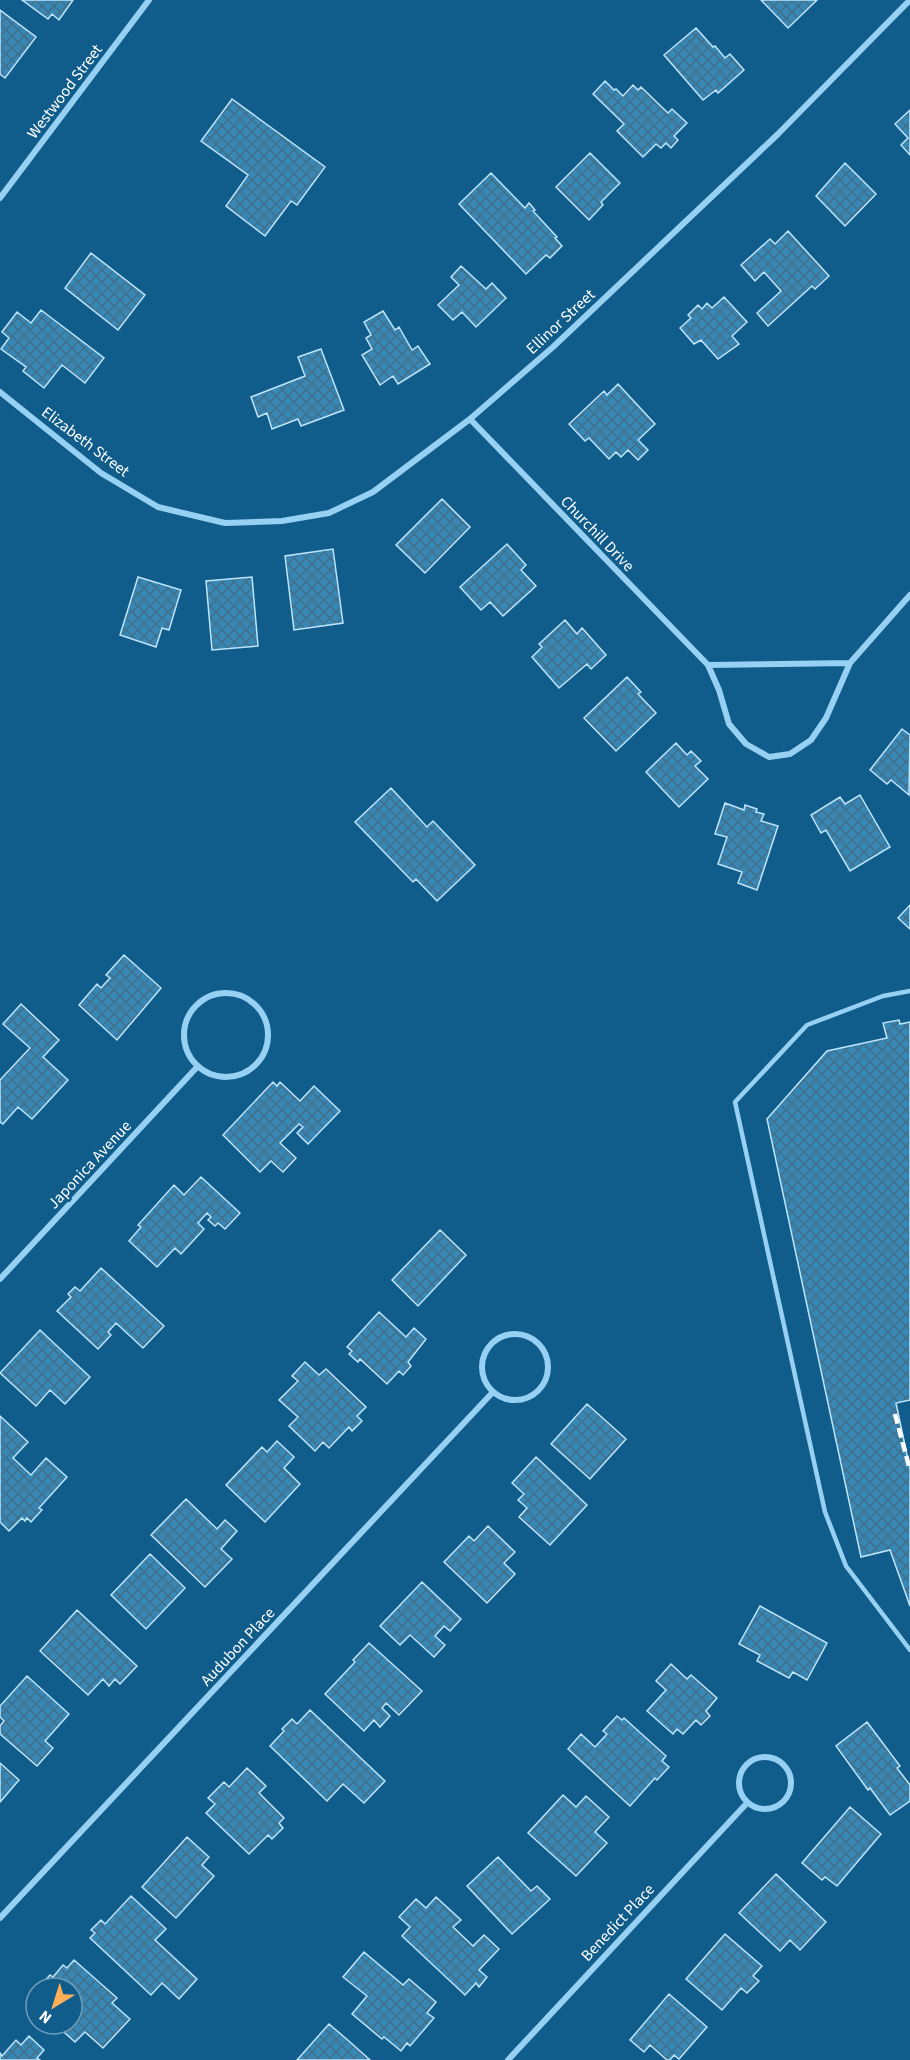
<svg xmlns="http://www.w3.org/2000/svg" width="910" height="2060" font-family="'Source Sans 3',sans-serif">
<defs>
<pattern id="building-cross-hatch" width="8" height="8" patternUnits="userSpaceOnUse" patternTransform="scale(1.5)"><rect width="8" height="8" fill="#3886b4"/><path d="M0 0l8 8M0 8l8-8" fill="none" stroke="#406f8a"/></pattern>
</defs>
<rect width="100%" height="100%" fill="#105c8b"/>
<path fill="url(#building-cross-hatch)" stroke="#bde5fd" stroke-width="1.5" d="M22 0H73L59 20 52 14 48 19Z
M761 0H817L788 28Z
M0 10 36 37 5 78 0 74Z
M696 28 713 47 715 46 725 58 730 54 744 70 718 93 716 90 703 100 664 55Z
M605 81 614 90 616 89 623 96 633 85 638 90 641 87 668 113 672 109 687 123 674 136 678 140 671 148 666 143 661 148 656 144 643 157 617 131 624 124 593 94Z
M232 99 325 167 297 205 291 201 265 236 226 206 248 175 201 141Z
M910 110V155L901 145 908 138 895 124Z
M590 153 620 183 601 202 603 205 589 220 556 187Z
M845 163 876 194 845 226 816 196Z
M491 173 525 208 529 203 535 210 533 211 557 237 555 238 562 246 550 258 546 255 526 274 459 204Z
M788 231 829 276 815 289 812 286 768 326 757 313 781 291 764 272 755 281 741 265 770 239 775 244Z
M91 253 145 295 118 330 65 288Z
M461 266 486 289 492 283 506 298 476 327 462 312 453 320 438 305 459 285 451 277Z
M724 297 747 322 732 336 739 344 718 359 701 340 694 344 680 328 691 318 688 315 698 305 702 309 707 303 712 308Z
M41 310 104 358 85 383 62 365 44 388 23 371 26 367 1 349 9 338 2 332 17 312 31 323Z
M383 311 395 330 399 327 412 350 418 346 430 364 398 384 393 376 380 385 362 355 372 349 366 338 371 335 364 322Z
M321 349 344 410 301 426 298 419 272 429 267 413 258 417 251 397 305 376 298 357Z
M618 384 655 424 638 440 648 450 638 460 628 450 621 457 616 452 609 459 589 438 585 441 569 424 604 391 607 395Z
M442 499 470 527 425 573 396 545Z
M507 544 526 565 521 570 536 586 503 616 490 602 481 610 460 587Z
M333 549 343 623 294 630 285 556Z
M138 577 181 590 169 630 162 628 156 647 120 635Z
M252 577 258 646 212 650 206 581Z
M565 620 577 634 582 628 606 655 591 669 587 664 559 688 532 657 542 647 539 644Z
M627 677 641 692 638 694 656 713 616 751 584 718Z
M902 729 910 735 909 795 891 780 887 784 870 770Z
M676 743 687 755 691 751 701 761 695 766 708 779 679 807 646 772Z
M391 788 427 827 433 821 475 865 437 901 416 879 413 882 355 822Z
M860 795 890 847 850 871 827 832 826 830 821 833 811 815 840 797 845 804Z
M725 803 744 810 745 805 757 809 756 812 764 814 761 821 778 826 757 890 738 883 742 872 718 864 727 837 715 834Z
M910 905V929L898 918Z
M124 955 161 988 117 1040 79 1005 97 984 101 988 110 978 106 975Z
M21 1004 59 1040 43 1057 68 1080 32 1119 18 1107 3 1124 0 1122V1080L30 1048 3 1024Z
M899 1020 900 1024 910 1022V1400L896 1403 910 1469V1606L890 1550 861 1557 767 1119 827 1051 887 1038 883 1023Z
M273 1082 277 1086 280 1082 300 1101 314 1086 340 1111 308 1144 297 1133 303 1127 299 1124 280 1143 296 1158 283 1172 271 1161 260 1172 223 1135Z
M201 1177 240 1213 225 1229 218 1223 215 1226 208 1220 211 1217 207 1213 198 1223 204 1229 181 1254 175 1248 157 1267 129 1241 141 1227 138 1225 174 1185 184 1195Z
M440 1230 466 1255 418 1306 392 1280Z
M101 1268 164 1326 143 1348 116 1323 108 1332 111 1335 98 1349 57 1311 71 1297 68 1294 75 1287 80 1291Z
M379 1312 406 1337 414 1328 426 1339 408 1362 411 1366 403 1375 399 1371 387 1384 360 1359 358 1362 349 1354 352 1351 347 1347Z
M40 1330 90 1377 65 1404 50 1390 36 1406 0 1373Z
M305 1362 319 1375 326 1369 366 1407 357 1416 362 1421 352 1431 349 1427 329 1448 323 1442 315 1451 289 1426 298 1417 279 1400 298 1381 292 1376Z
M587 1404 626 1439 590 1479 551 1444Z
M0 1416 28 1442 13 1458 31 1475 46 1458 67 1477 39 1508 42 1510 31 1522 27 1518 25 1521 22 1518 9 1531 0 1522Z
M277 1441 294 1457 284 1468 300 1484 265 1522 226 1485 262 1447 267 1452Z
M536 1457 587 1505 550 1545 519 1517 527 1508 518 1500 524 1494 512 1483Z
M186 1499 217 1529 225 1520 237 1531 221 1549 232 1559 205 1587 151 1535Z
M488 1526 515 1552 504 1563 515 1574 487 1603 444 1562 469 1536 474 1541Z
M150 1554 185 1588 146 1629 111 1595Z
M422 1582 461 1619 450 1631 444 1626 435 1636 445 1645 434 1657 410 1635 400 1645 380 1626Z
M760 1606 827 1643 807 1680 793 1672 789 1678 757 1661 760 1655 739 1644Z
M77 1610 137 1666 120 1684 115 1679 109 1686 103 1679 88 1695 40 1651Z
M369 1643 422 1691 399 1715 386 1703 382 1708 390 1716 380 1727 374 1720 364 1731 325 1694 355 1662 353 1660Z
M671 1664 687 1679 691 1675 717 1698 706 1711 710 1716 701 1725 696 1720 683 1734 677 1729 673 1734 647 1711 666 1690 656 1681Z
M27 1676 69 1714 45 1741 53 1748 37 1766 0 1734V1726L4 1721 0 1717V1706Z
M310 1710 385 1781 364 1803 343 1784 327 1801 270 1746 284 1731 282 1729 292 1719 297 1724Z
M617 1716 622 1720 624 1718 666 1756 662 1761 669 1767 657 1780 655 1778 630 1806 568 1749 581 1734 595 1747 607 1734 603 1731Z
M867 1722 900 1766 897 1768 910 1785V1801L890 1815 870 1788 868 1790 836 1746Z
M0 1763 19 1780 0 1802Z
M247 1768 266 1786 259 1793 284 1818 279 1823 283 1828 272 1839 268 1835 249 1854 206 1813 215 1804 208 1798 224 1782 229 1787Z
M563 1795 576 1807 586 1796 609 1817 595 1832 607 1843 576 1876 528 1833Z
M850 1807 881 1834 837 1886 825 1877 822 1880 802 1863Z
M187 1837 209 1857 202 1865 214 1876 176 1918 142 1887Z
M498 1857 531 1891 537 1886 550 1899 512 1934 467 1886Z
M776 1874 826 1922 800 1950 790 1940 780 1951 739 1913Z
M131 1896 166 1929 155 1940 197 1979 179 1999 162 1983 151 1995 90 1938 95 1933 91 1930 101 1920 105 1924Z
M436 1897 461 1920 453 1927 473 1946 484 1935 499 1949 479 1970 487 1977 479 1987 476 1983 465 1995 402 1936 410 1927 399 1917 416 1899 426 1908Z
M725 1934 762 1966 753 1976 759 1981 747 1993 741 1988 722 2010 686 1979Z
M364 1952 403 1985 409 1979 436 2002 427 2013 434 2018 410 2046 407 2043 401 2051 384 2037 382 2039 352 2014 367 1996 343 1977Z
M74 1960 117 1998 112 2003 130 2019 103 2048 85 2032 75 2042 55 2024H72V1988H44L41 1985 50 1975 53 1977 63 1965 67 1968Z
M669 1994 707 2027 679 2059 674 2055 670 2060H667L650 2045 644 2052 630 2040Z
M329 2024 350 2042 370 2060H297Z
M29 2036 44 2050 37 2058 40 2060H0V2053L2 2056 16 2040 21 2045Z"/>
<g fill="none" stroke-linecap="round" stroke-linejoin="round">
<path stroke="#96d0f2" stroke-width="4.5" d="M910 991 883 996 807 1025 735 1102 825 1512 846 1566 910 1650"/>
<path stroke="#96d0f2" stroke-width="6" d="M0 198 149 0
M0 392 101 473 158 507 225 523 282 521 329 513 373 492 470 419 553 347 778 134 910 0
M470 419 708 665 850 663 910 595
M708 665 719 690 729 724 746 744 769 757 790 754 811 740 826 718 850 663
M184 1035a42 42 0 1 1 84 0a42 42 0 1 1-84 0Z
M0 1279 198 1066
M482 1367a33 33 0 1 1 66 0a33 33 0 1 1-66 0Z
M739 1783a26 26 0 1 1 52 0a26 26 0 1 1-52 0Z
M0 1918 493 1392
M508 2060 747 1803"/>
<path stroke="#fff" stroke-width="4.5" stroke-dasharray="10 4.5" stroke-linecap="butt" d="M895 1414 910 1470"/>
</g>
<g text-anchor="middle" stroke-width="5" stroke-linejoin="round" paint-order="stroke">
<g font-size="16" fill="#fff" stroke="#105c8b">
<text transform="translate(64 91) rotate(-53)" y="6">Westwood Street</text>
<text transform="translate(560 321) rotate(-43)" y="6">Ellinor Street</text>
<text transform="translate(86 441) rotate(37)" y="6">Elizabeth Street</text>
<text transform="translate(598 533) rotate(46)" y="6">Churchill Drive</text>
<text transform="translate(89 1164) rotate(-47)" y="6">Japonica Avenue</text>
<text transform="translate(237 1646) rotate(-47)" y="6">Audubon Place</text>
<text transform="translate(617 1922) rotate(-47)" y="6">Benedict Place</text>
</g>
</g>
<g transform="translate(54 2006) rotate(218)"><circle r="28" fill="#105c8b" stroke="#709db9" stroke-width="1.5"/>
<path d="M0-4.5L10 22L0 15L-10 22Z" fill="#ffb057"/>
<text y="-9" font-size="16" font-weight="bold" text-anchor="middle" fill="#ffffff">N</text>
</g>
</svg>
